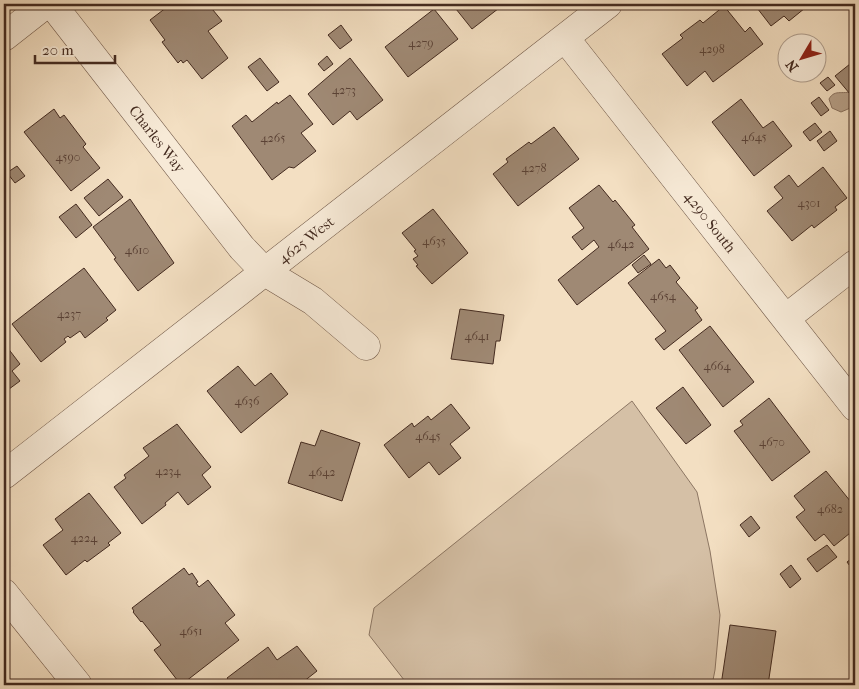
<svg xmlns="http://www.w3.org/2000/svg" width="859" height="689" font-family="'IM FELL French Canon',serif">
<rect width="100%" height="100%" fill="#f3dfc2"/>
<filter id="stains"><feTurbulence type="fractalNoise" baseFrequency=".004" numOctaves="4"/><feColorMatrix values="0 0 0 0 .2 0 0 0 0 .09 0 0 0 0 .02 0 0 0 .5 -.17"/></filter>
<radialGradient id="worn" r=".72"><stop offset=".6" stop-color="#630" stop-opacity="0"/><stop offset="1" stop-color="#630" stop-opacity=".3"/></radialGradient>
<path fill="#d5c0a6" stroke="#8c7663" d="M632 401 697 492 710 551 720 615 715 670 712 685H408L369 635 374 608Z"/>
<path fill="#b8a28b" stroke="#8a7260" d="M855 90V106L841 112 832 108 829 99C835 88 844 96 855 90Z"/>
<path fill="#9f8974" stroke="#442b20" d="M171 4H208L222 21 208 31 228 58 202 79 187 60 183 63 181 60 178 63 162 42 165 40 150 20Z
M452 4H503V5L472 29Z
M754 4H810L789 21 784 16 771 26Z
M724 6 745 32 750 27 763 44 713 82 705 71 687 86 662 54 683 38 680 35 700 20 703 23Z
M434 9 458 39 408 77 385 47Z
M341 25 352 40 340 49 328 35Z
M327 56 333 64 324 71 318 64Z
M260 58 279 82 267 91 248 67Z
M350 58 383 100 357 120 350 111 333 125 308 94Z
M855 60V90L850 94 835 76Z
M828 77 835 85 827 91 820 83Z
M290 95 313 124 301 133 316 151 294 168 289 167 272 180 232 126 246 115 252 122 277 102 278 104Z
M819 97 829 110 821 116 811 103Z
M741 99 763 128 773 121 792 146 754 176 712 122Z
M54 109 60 118 64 115 86 144 83 147 100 168 71 191 24 132Z
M815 123 822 132 810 141 803 132Z
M554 127 579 159 518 206 493 174 508 162 506 159 529 142 531 144Z
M830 131 837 141 824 151 817 141Z
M17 166 25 176 15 183 8 174 4 177V167L8 172Z
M823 167 847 198 835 207 837 210 814 228 812 225 792 241 767 211 783 198 774 187 789 175 798 187Z
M108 179 123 197 99 216 84 198Z
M599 185 613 202 615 200 635 225 632 227 649 249 577 305 558 280 599 247 594 240 582 250 572 237 584 228 569 208Z
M130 199 174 263 138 291 114 259 116 258 93 227Z
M76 204 92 225 76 238 59 217Z
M433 209 468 253 432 284 416 266 418 265 413 259 418 256 414 251 416 250 402 233Z
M644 255 651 264 638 273 632 265Z
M659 259 666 268 670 265 680 278 676 282 698 308 695 310 702 320 664 350 655 339 666 331 628 283Z
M84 268 116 310 106 318 108 320 85 338 80 331 70 338 68 336 64 339 66 342 41 362 12 324Z
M460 309 504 315 500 341H496L493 364 451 359Z
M710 326 754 382 723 407 679 350Z
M4 343 20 364 12 371 20 381 5 392 4 390Z
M238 366 255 386 271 373 288 394 241 433 207 391Z
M683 387 711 425 686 444 656 408Z
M769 398 810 452 772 481 734 431 743 425 740 421Z
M451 404 470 428 450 444 461 458 439 475 429 462 409 478 384 445 412 423 414 427 428 416 431 420Z
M177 424 211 467 202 475 211 487 188 505 178 492 165 503 166 505 142 524 114 487 126 478 124 475 149 456 143 448Z
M321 430 360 443 342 501 288 483 301 442 315 446Z
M826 471 855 507V529L834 546 824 534 815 541 796 517 805 510 794 496Z
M89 493 121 533 108 543 110 545 87 562 85 560 66 575 43 545 63 530 55 519Z
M751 516 760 528 749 537 740 525Z
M827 545 837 557 817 572 807 559Z
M855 556V573L847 562Z
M791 565 801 579 790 588 780 574Z
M184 568 189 575 192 573 198 582 196 583 199 587 208 580 235 615 225 623 239 640 181 685 154 650 161 645 142 621 141 622 133 612 134 611 132 608Z
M730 625 776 631 768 685H721Z
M297 646 317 671 303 682 306 685H232L227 678 268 647 277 660Z"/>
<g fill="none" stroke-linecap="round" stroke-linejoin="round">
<defs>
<path id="minor" d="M52 4 242 248 265 272 313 301 366 346
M4 37 46 4
M565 38 855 407
M786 318 855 264
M4 475 608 4
M4 593 78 685"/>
</defs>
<use href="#minor" stroke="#705848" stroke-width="29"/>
<use href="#minor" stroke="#f7ead7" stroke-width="28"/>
</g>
<g text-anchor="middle" stroke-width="4" stroke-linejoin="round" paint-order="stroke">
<g font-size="12" fill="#5b4235">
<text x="421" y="47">4279</text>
<text x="712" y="53">4298</text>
<text x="344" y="94">4273</text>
<text x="754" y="141">4645</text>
<text x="273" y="142">4265</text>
<text x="68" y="161">4590</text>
<text x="534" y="172">4278</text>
<text x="809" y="207">4301</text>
<text x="434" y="245">4635</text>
<text x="621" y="248">4642</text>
<text x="137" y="254">4610</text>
<text x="663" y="300">4654</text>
<text x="69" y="318">4237</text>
<text x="477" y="340">4641</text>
<text x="717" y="370">4664</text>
<text x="247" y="405">4636</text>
<text x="428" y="440">4645</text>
<text x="772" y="446">4670</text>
<text x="168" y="475">4234</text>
<text x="322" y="476">4642</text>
<text x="830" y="513">4682</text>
<text x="84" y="542">4224</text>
<text x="191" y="635">4651</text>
</g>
<g font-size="15" fill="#442b20" stroke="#f7ead7">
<text transform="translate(157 139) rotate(52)" y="5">Charles Way</text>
<text transform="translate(710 222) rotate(52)" y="5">4290 South</text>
<text transform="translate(306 240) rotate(-38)" y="5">4625 West</text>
</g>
</g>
<rect width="859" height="689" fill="none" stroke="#f3dfc2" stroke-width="20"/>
<rect x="5" y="5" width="849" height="679" fill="none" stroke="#442b20" stroke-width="2.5"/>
<rect x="10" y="10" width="839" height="669" fill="none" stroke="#442b20"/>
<g transform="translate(802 58) rotate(232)"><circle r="24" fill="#f7ead7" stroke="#af9e8e"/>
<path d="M0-4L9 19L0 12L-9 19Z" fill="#8f2418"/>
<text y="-8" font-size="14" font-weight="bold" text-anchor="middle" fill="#442b20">N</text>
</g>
<path d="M35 55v8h80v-8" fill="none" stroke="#442b20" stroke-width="2.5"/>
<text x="42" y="55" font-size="15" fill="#442b20" stroke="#f7ead7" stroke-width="4" paint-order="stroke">20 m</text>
<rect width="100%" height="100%" filter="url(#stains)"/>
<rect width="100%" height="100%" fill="url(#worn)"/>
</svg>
